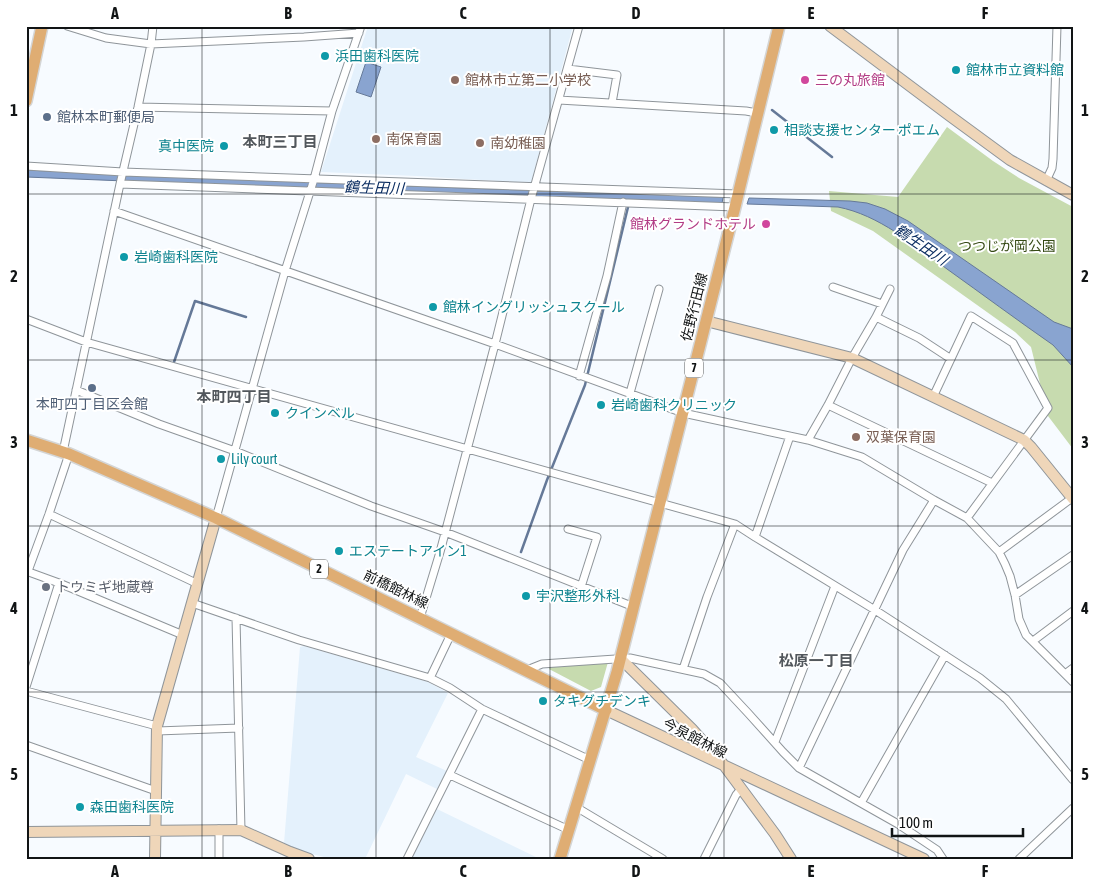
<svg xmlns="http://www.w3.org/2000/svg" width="1099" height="885" font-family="'Asap Condensed','Noto Sans JP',sans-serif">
<rect width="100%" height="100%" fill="#f7fbff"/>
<path fill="#e4f1fc" d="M368 26H573L531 183 416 176 321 172Z
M304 646 428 682 448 693 416 757 447 771 437 789 406 774 365 859H332L300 851 284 843 300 647Z
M437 809 540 859 412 858Z"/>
<path fill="#c7dbaf" d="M947 127 993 161 1019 178 1073 207V449L1048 416 1031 347 1015 332 873 231 831 211 829 191 898 197Z
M608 662 601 687 591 691 549 669 551 665Z"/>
<path fill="#89a4d0" stroke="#657998" d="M366 62 381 67 371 97 356 92Z
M26 170 351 184 723 197 722 204C490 194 258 187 26 177Z
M749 198 850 201 867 203 885 209 908 221 1054 322 1073 329V367L1053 345C1017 320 982 294 947 269 914 245 879 215 838 207L747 204Z"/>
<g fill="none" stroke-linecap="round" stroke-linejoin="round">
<path stroke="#657998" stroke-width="2.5" d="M772 110 832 157
M174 362 195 301 246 317
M521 552 547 480 585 385 629 203"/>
<defs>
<path id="street" d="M67 26 106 38 151 44 304 37 359 33
M568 69 617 75 612 103
M559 100 746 111 757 113
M138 107 332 111
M26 166 123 172 738 194
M1046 181 1052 168 1053 159 1057 26
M120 184 735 207
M114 211 495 344 683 413 808 440 862 457 934 500 967 518 999 552 1005 564 1010 576 1015 595 1019 619 1026 635 1073 682
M833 287 882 304
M876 317 919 338 951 359
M26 319 86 342 735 524 755 537 875 610 980 678 1006 699 1073 780
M579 376 607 276 623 202
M76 390 159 424 235 451 371 506 445 532 634 607
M630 393 659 289
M933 397 971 316 1013 343 1048 408 967 518
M828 405 992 483
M808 440 828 405 852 358 876 317 890 289
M63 452 120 184 138 107 151 44 153 26
M49 514 198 584
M216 518 285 271 314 179 332 111 361 26
M568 529 597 537 581 587
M755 537 790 436
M999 552 1072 498
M26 571 59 583 183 635
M28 571 49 514 69 454
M1015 595 1073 555
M192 603 299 640 430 678 450 688 482 709 590 760
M236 618 241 830
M420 618 440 552 495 344 531 199 579 26
M1033 641 1073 611
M683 669 707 597 735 524
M527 670 542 664 630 658 704 674 720 683 748 713 783 752 799 768 898 824 937 850 943 859
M1065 674 1073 668
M430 678 451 634
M26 687 59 583
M26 691 157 726
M157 731 239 728
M775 742 835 586
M26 745 156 791
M799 768 903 550 934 500
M450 775 569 830
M861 803 945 655
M576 807 663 859
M219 859V829
M407 859 482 709
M704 859 736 795 741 789
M1019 859 1073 808"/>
<path id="secondary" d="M830 26 950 116 1010 160 1073 195
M706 321 852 358 1024 440 1031 447 1073 499
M620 658 692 729 723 764 775 834 791 859
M606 710 924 859
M26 832 241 830 290 852 309 859
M155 859 157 726 216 518"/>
<path id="primary" d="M26 101 42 26
M26 440 69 454 216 518 606 710
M560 859 617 672 735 207 779 26"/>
</defs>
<use href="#street" stroke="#8f959a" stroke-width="9"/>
<use href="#secondary" stroke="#8f959a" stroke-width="12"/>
<use href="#primary" stroke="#d4d5d5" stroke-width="14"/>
<use href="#street" stroke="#fff" stroke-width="7"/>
<use href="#secondary" stroke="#efd6b9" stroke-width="10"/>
<use href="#primary" stroke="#dfad73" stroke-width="11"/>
</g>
<path fill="none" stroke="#111415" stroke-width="1" stroke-opacity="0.55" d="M202 26V859M376 26V859M550 26V859M724 26V859M898 26V859M26 194H1073M26 360H1073M26 526H1073M26 692H1073"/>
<g fill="#0f9aa8" stroke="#fff" stroke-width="2">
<circle cx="325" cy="56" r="5"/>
<circle cx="956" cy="70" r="5"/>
<circle cx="774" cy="130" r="5"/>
<circle cx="224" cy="146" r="5"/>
<circle cx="124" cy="257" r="5"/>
<circle cx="433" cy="307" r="5"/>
<circle cx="601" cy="405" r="5"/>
<circle cx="275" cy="413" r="5"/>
<circle cx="221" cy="459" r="5"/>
<circle cx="339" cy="551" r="5"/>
<circle cx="526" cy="596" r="5"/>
<circle cx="543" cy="701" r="5"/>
<circle cx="80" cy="807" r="5"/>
</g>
<g fill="#8d6e63" stroke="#fff" stroke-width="2">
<circle cx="455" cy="80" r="5"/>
<circle cx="376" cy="139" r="5"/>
<circle cx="480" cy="143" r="5"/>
<circle cx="856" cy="437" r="5"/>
</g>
<g fill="#d1479c" stroke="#fff" stroke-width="2">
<circle cx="805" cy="80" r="5"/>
<circle cx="766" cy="224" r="5"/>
</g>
<g fill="#5c6f8a" stroke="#fff" stroke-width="2">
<circle cx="47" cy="117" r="5"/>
<circle cx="92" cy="388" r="5"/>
</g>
<circle fill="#6b7280" stroke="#fff" stroke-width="2" cx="46" cy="587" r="5"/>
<g text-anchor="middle" stroke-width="4" stroke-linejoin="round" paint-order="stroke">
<g fill="#fff" stroke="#585a5b" stroke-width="1">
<rect x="685" y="358.5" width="18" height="19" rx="4"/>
<rect x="310" y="559.5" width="18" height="19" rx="4"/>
</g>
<g font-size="12" font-weight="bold" fill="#111415">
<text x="694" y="372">7</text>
<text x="319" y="573">2</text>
</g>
<g font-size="14" fill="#0d838f" stroke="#fff" text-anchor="start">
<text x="335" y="61">浜田歯科医院</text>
<text x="966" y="75">館林市立資料館</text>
<text x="784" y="135">相談支援センター ポエム</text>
<text x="214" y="151" text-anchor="end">真中医院</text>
<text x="134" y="262">岩崎歯科医院</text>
<text x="443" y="312">館林イングリッシュスクール</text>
<text x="611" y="410">岩崎歯科クリニック</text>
<text x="285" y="418">クインベル</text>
<text x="231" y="464">Lily court</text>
<text x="349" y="556">エステートアイン1</text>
<text x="536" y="601">宇沢整形外科</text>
<text x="553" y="706">タキグチデンキ</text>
<text x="90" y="812">森田歯科医院</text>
</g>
<g font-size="14" fill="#785e54" stroke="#fff" text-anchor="start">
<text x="465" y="85">館林市立第二小学校</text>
<text x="386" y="144">南保育園</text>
<text x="490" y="148">南幼稚園</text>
<text x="866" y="442">双葉保育園</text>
</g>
<g font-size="14" fill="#b23c85" stroke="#fff" text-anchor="start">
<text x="815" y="85">三の丸旅館</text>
<text x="756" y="229" text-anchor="end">館林グランドホテル</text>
</g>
<g font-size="14" fill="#4e5e75" stroke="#fff" text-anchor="start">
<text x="57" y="122">館林本町郵便局</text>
<text x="92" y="409" text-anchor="middle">本町四丁目区会館</text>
</g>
<g font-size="14" fill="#364a15" stroke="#fff">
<text x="1007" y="251">つつじが岡公園</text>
</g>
<g font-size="14" fill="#111415" stroke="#fff">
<text transform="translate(694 307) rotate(-76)" y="5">佐野行田線</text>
<text transform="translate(396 589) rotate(26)" y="5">前橋館林線</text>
<text transform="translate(695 738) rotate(27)" y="5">今泉館林線</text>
</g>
<g font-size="14" fill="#5b616d" stroke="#fff" text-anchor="start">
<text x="56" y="592">トウミギ地蔵尊</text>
</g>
<g font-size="15" font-weight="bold" fill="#52575c" stroke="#fff">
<text x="280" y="147">本町三丁目</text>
<text x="234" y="402">本町四丁目</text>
<text x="816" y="666">松原一丁目</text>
</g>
<g font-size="15" font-style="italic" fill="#0b2d61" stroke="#fff">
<text transform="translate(374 188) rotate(2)" y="5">鶴生田川</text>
<text transform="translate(921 245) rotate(34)" y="5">鶴生田川</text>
</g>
</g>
<rect width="1099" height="885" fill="none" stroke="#ffffff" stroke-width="55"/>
<path d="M892 828v8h131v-8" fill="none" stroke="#111415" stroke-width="2.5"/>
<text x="899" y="828" font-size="15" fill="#111415" stroke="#ffffff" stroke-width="4" paint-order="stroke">100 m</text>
<rect x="28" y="28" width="1044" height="830" fill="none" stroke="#111415" stroke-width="2"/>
<g font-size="16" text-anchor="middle" font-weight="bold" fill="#111415">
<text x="115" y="19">A</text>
<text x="288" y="19">B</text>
<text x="463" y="19">C</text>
<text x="636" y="19">D</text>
<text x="811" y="19">E</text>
<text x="985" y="19">F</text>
<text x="14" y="116">1</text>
<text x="1085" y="116">1</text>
<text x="14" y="282">2</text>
<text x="1085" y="282">2</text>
<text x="14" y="448">3</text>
<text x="1085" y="448">3</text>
<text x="14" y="614">4</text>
<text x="1085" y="614">4</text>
<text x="14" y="780">5</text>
<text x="1085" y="780">5</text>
<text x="115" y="877">A</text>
<text x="288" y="877">B</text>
<text x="463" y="877">C</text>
<text x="636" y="877">D</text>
<text x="811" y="877">E</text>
<text x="985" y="877">F</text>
</g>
</svg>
